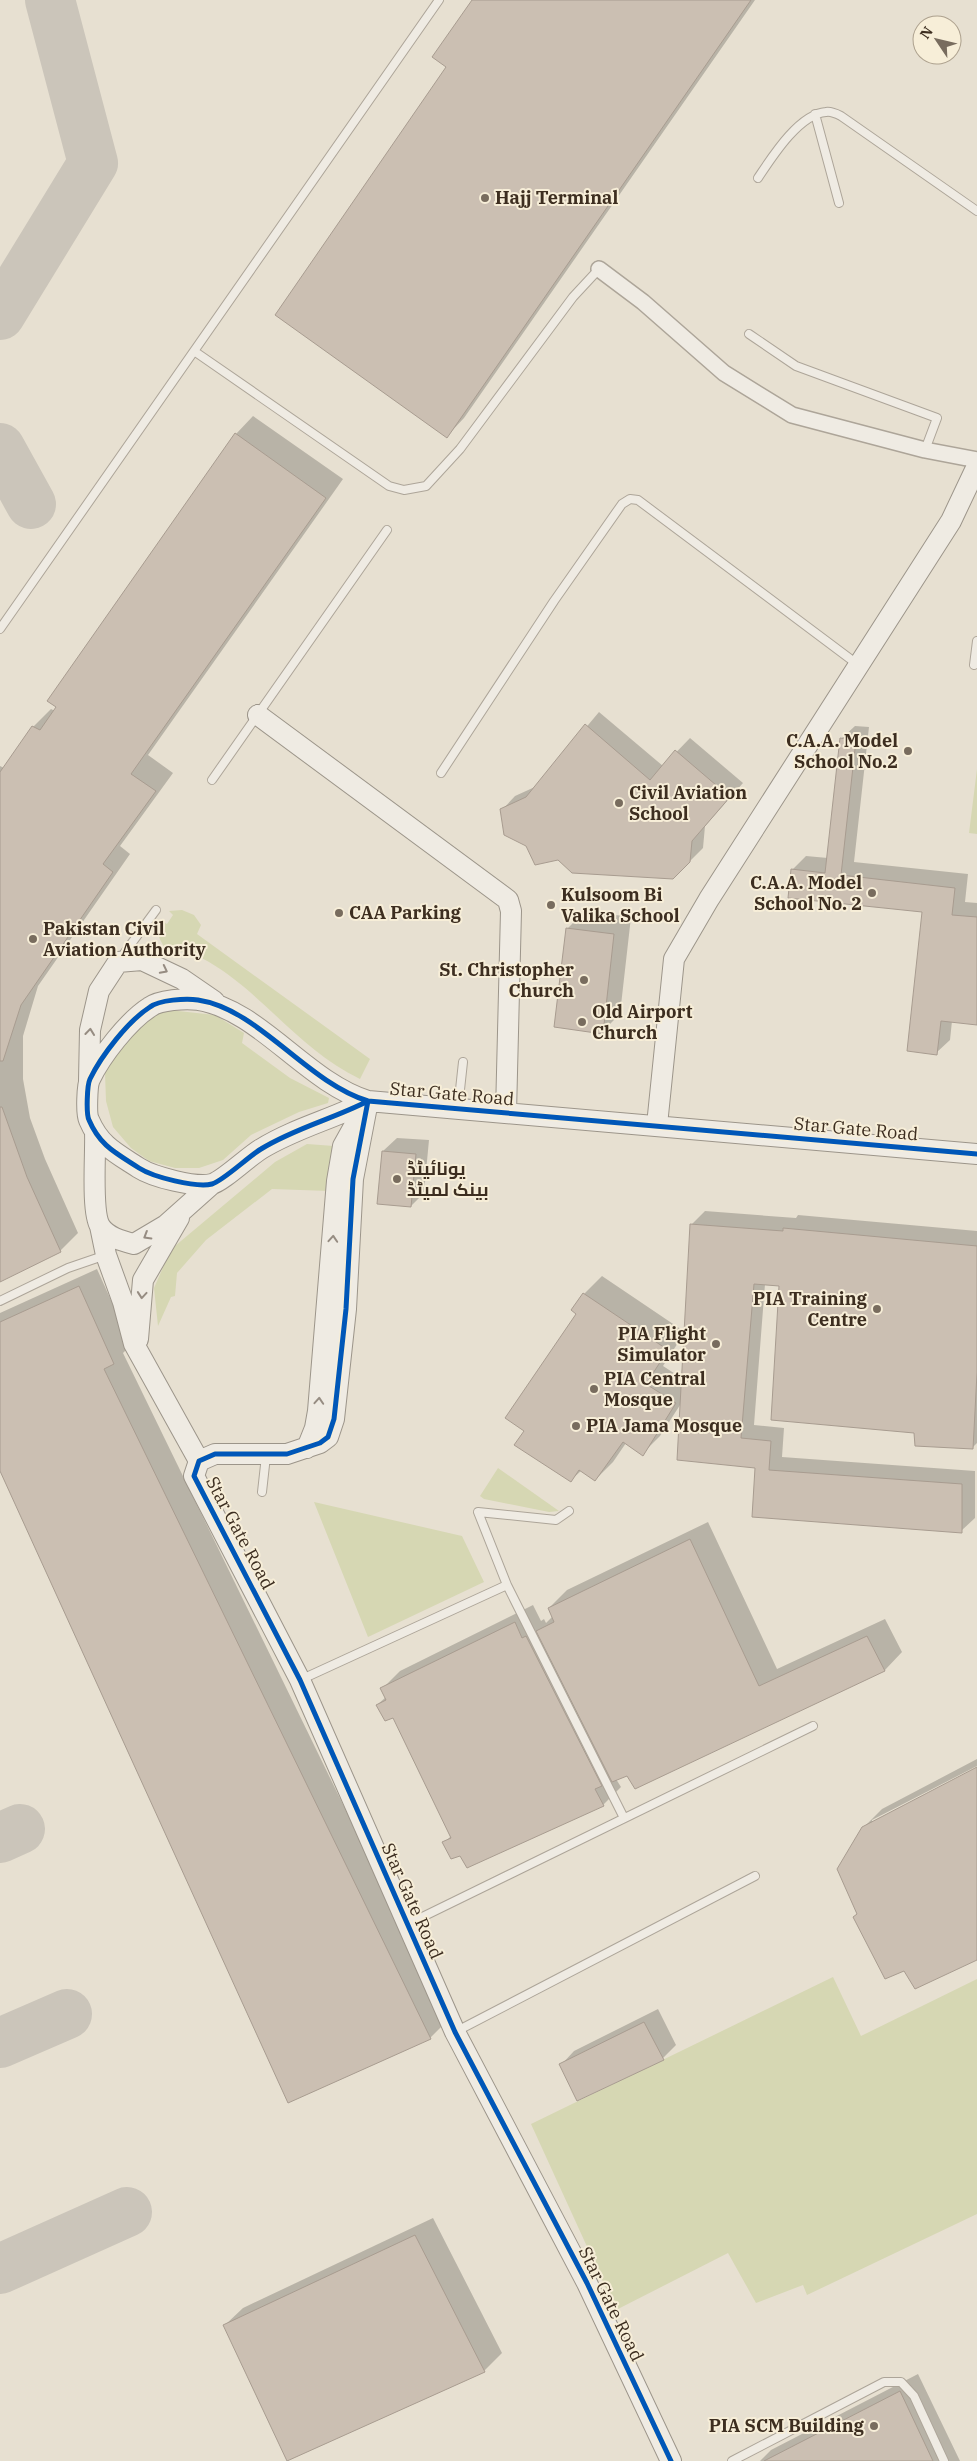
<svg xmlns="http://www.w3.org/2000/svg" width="977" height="2461" font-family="'IBM Plex Serif',Cairo,serif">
<rect width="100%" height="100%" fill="#e7e0d1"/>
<path fill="#d6d7b3" d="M977 769V834L969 833Z
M182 910 194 915 201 925 197 934 370 1059 360 1079C298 1049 265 995 209 962 196 954 180 951 165 948 158 937 156 932 160 920L167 924 173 915 169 911Z
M169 1010 215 1015 244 1033 242 1043 290 1078 329 1098 328 1103 299 1112 251 1135 223 1160 199 1168H175L149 1161 131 1148 113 1127 106 1101 105 1073 115 1050 151 1016Z
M307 1144 334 1146 329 1191 272 1189 206 1240 177 1273 175 1296 171 1297 158 1326 154 1288 168 1256 175 1246 275 1162Z
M498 1468 559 1511 549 1512 484 1499 480 1496Z
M314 1502 462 1536 484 1582 368 1637Z
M833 1977 861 2036 977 1979V2214L807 2295 803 2285 756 2303 728 2253 616 2310 531 2124Z"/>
<path fill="#0003" d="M474 0H755L464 418 447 436 448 66Z
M253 416 343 479 148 755 173 773 120 846 130 854 38 986 23 1036V1079L30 1118 45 1159 78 1233 60 1251 0 1280V766L4 768 33 727 51 709 55 711 236 434Z
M599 712 663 766 690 738 743 783 705 826 703 848 689 862 559 858 527 845 502 810 515 796 537 786Z
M855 726 869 727 854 862 968 874 965 902 977 903V1023L952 1021 950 1040 936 1053 924 911 792 870 806 856 828 858 841 739Z
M585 911 631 917 620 1014 602 1032 567 929Z
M397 1138 429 1140 424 1193 411 1206 383 1151Z
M705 1211 796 1218 798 1215 977 1231V1443L973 1447 916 1431 781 1285 765 1284 754 1425 784 1428 782 1457 975 1471V1518L961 1531 756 1466 682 1402 660 1436 642 1454 626 1443 613 1462 595 1480 582 1470 571 1480 525 1430 577 1314 573 1310 584 1294 602 1276 685 1332 663 1366 683 1379 692 1224Z
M97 1269 131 1345 123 1353 448 2020 430 2038 0 1468V1313Z
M708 1522 777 1669 885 1619 902 1652 885 1670 635 1787 628 1774 616 1779 621 1787 603 1805 461 1854 444 1843 452 1835 394 1716 377 1705 386 1697 382 1689 400 1671 533 1605 541 1621 544 1619 546 1623 553 1616 549 1608 567 1590Z
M977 1759V1766L872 1820V1823L977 1768V1958L905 1969 854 1917 858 1913 864 1827 882 1809Z
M658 2009 676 2045 663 2058 561 2065 574 2051Z
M433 2218 502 2353 484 2371 287 2459 225 2325 243 2308Z
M918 2374 960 2461H760L771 2450Z"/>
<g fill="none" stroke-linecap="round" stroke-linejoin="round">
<path stroke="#cbc5ba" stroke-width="50" d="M0 315 93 163 50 0
M0 448 31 504
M0 1838 20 1829
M0 2043 67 2014
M0 2269 127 2212"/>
</g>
<path fill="#cbbfb2" stroke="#a89c90" d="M472 0H751L447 438 275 315 446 67 432 57Z
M235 433 326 498 131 774 156 791 103 864 113 872 21 1005 3 1061H0V772L32 726 40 730 56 707 47 701Z
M585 724 650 780 675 750 730 797 692 841 690 862 673 879 572 873 558 860 535 865 526 846 504 835 500 809 526 797Z
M840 738 856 740 841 875 955 888 952 915 977 917V1025L941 1021 937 1055 907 1051 922 912 788 898 791 869 825 873Z
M566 928 614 934 603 1034 554 1027Z
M0 1107H2L27 1177 61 1252 0 1282Z
M382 1151 416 1154 411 1207 377 1204Z
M690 1224 783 1231V1228L977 1246V1373L973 1449 915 1446 914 1433 771 1420 779 1286 754 1284 741 1438 771 1441 769 1470 962 1484V1533L752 1517 755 1468 677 1460Z
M79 1286 114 1364 104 1369 431 2039 288 2103 0 1471V1322Z
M583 1293 668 1350 646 1384 676 1403 643 1456 623 1442 595 1481 579 1470 571 1482 514 1445 524 1431 505 1418 576 1314 571 1310Z
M690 1539 759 1686 867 1636 885 1671 635 1789 627 1776 612 1782 536 1631 554 1622 548 1608Z
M515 1622 522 1638 526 1636 602 1786 595 1789 604 1806 467 1868 460 1856 451 1859 442 1842 451 1838 393 1718 385 1721 376 1705 386 1700 380 1688Z
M977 1767V1960L915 1989 904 1971 885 1979 853 1917 857 1914 837 1869 862 1827Z
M644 2022 664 2060 577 2101 559 2064Z
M415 2235 485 2372 287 2461 223 2325Z
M900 2391 933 2461H764Z"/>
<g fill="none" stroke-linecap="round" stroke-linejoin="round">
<defs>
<path id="lane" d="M815 114 839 203
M758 178C772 157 799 114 826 112 831 111 837 114 841 116L977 211
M749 334 796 366 937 418 925 450
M194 351 389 486 404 490 426 486 460 449 573 297 599 269
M0 629 439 0
M974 665 977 641
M441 773 554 601 622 504 630 499 638 500 857 664
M212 780 387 530
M120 959 156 910
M458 1108 463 1062
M0 1301 68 1268 106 1255
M262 1492 266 1456
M507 1585 624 1818
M300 1680 507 1585 478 1512 556 1520 569 1511
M408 1924 813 1726
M455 2032 755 1876
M732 2461 884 2382H901L914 2396 944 2461"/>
<path id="street" d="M599 269 643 302 724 373 792 415 925 450 977 460"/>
<path id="secondary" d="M258 715 508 900 511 911 506 1113
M89 1081 90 1030 99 991 118 962 142 960 182 979 214 1001
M368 1101 353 1179 346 1309 334 1419 328 1437 320 1443 287 1454H215L199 1461 194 1476 300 1680 455 2032 587 2283 671 2461
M368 1101C333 1119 295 1128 261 1149 249 1156 223 1181 212 1184 196 1188 153 1177 139 1168 116 1153 100 1146 89 1120 86 1114 87 1085 90 1079 101 1056 128 1021 150 1007 159 1000 186 998 198 1000 259 1009 306 1082 368 1101L977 1154
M657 1125 674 959 709 899 951 521 977 466
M95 1132C96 1152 91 1211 100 1226 107 1237 122 1241 134 1244L166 1225 212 1184
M100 1226 106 1255 123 1302 134 1344 199 1461
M138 1339 143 1280 179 1218
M307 1448 315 1428 318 1411 337 1181 343 1146 358 1119"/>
</defs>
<use href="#lane" stroke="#ada599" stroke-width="10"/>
<use href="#street" stroke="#ada599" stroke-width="18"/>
<use href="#secondary" stroke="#9c958a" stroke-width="22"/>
<use href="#lane" stroke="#efebe3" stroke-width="8"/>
<use href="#street" stroke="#efebe3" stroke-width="15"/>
<use href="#secondary" stroke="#efebe3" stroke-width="20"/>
<defs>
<path id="cycleway" d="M368 1101 353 1179 346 1309 334 1419 328 1437 320 1443 287 1454H215L199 1461 194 1476 300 1680 455 2032 587 2283 671 2461
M368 1101C333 1119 295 1128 261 1149 249 1156 223 1181 212 1184 196 1188 153 1177 139 1168 116 1153 100 1146 89 1120 86 1114 87 1085 90 1079 101 1056 128 1021 150 1007 159 1000 186 998 198 1000 259 1009 306 1082 368 1101L977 1154"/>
</defs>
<use href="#cycleway" stroke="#f7eed8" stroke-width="8"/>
<use href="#cycleway" stroke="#0057b8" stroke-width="5"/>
</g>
<defs><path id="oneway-chevron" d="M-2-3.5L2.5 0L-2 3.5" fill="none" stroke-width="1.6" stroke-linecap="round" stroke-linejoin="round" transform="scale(1.25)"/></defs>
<g stroke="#968c82">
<use href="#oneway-chevron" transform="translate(164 970) rotate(27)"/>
<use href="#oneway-chevron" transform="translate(90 1032) rotate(-84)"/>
<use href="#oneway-chevron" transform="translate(147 1236) rotate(149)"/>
<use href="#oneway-chevron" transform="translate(333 1239) rotate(-86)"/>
<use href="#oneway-chevron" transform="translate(142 1295) rotate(95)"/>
<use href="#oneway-chevron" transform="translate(319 1401) rotate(-86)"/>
</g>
<g fill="#786c5e" stroke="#f7eed8" stroke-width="2">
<circle cx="485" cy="198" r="5"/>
<circle cx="908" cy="751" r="5"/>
<circle cx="619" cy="803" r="5"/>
<circle cx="872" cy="893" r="5"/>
<circle cx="551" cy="905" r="5"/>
<circle cx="339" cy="913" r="5"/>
<circle cx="33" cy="939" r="5"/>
<circle cx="584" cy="980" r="5"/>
<circle cx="582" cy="1022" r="5"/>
<circle cx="397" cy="1179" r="5"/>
<circle cx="877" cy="1309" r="5"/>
<circle cx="716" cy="1344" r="5"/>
<circle cx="594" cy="1389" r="5"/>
<circle cx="576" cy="1426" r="5"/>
<circle cx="874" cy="2426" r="5"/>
</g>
<g text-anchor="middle" stroke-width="4" stroke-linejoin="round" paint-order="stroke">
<g font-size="18" font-weight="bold" fill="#3d2e20" stroke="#f7eed8" text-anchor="start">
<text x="495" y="204">Hajj Terminal</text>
<text x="898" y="747" text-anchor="end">C.A.A. Model<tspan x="898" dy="21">School No.2</tspan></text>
<text x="629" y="799">Civil Aviation<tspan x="629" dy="21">School</tspan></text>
<text x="862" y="889" text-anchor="end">C.A.A. Model<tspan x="862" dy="21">School No. 2</tspan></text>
<text x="561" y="901">Kulsoom Bi<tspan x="561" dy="21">Valika School</tspan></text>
<text x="349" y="919">CAA Parking</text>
<text x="43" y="935">Pakistan Civil<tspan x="43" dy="21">Aviation Authority</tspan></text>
<text x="574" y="976" text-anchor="end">St. Christopher<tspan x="574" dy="21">Church</tspan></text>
<text x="592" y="1018">Old Airport<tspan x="592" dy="21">Church</tspan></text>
<text x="407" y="1175">یونائیٹڈ<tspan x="407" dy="21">بینک لمیٹڈ</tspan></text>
<text x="867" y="1305" text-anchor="end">PIA Training<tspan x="867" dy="21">Centre</tspan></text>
<text x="706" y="1340" text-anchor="end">PIA Flight<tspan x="706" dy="21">Simulator</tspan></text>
<text x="604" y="1385">PIA Central<tspan x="604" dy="21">Mosque</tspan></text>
<text x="586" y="1432">PIA Jama Mosque</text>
<text x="864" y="2432" text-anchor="end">PIA SCM Building</text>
</g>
<g font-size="18" fill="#3d2e20" stroke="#f7eed8">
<text transform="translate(452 1094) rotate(5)" y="6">Star Gate Road</text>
<text transform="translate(856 1129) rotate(5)" y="6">Star Gate Road</text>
<text transform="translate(240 1533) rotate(62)" y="6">Star Gate Road</text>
<text transform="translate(412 1901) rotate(66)" y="6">Star Gate Road</text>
<text transform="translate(611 2304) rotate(64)" y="6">Star Gate Road</text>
</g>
</g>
<g transform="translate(937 40) rotate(305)"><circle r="24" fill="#f7eed8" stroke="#ada18e"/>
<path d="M0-4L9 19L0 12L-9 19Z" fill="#786c5e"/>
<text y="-8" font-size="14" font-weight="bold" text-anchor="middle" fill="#3d2e20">N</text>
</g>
</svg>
